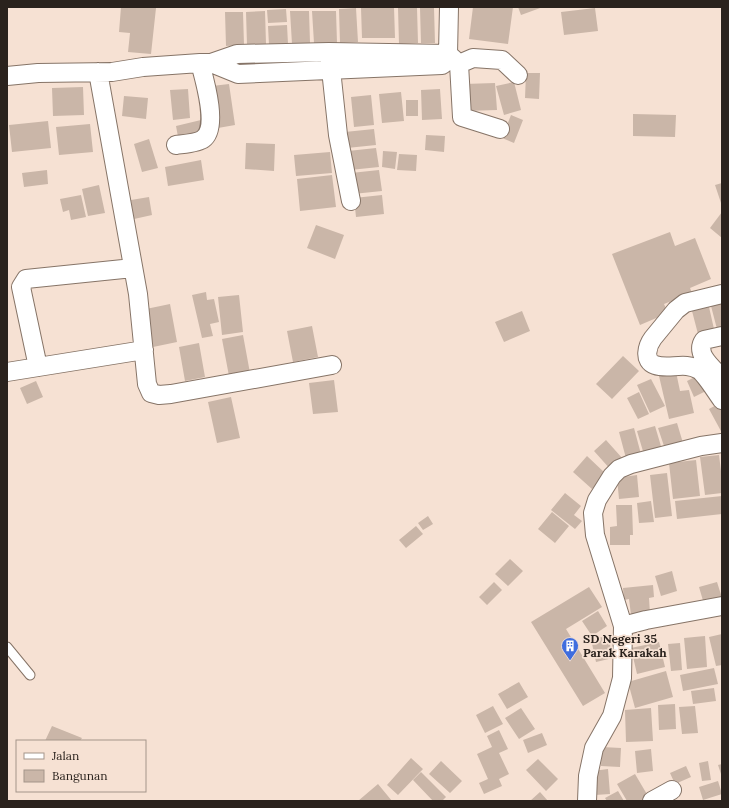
<svg xmlns="http://www.w3.org/2000/svg" width="729" height="808" font-family="Lora,serif">
<rect width="100%" height="100%" fill="#f6e1d3"/>
<path fill="#cab6a8" d="M121 7 156 8 151 54 128 52 130 33 119 32Z
M394 7 395 38H362L361 8Z
M473 7H513L508 44 469 39Z
M518 7H543L521 15Z
M356 8 358 42 340 43 339 9Z
M398 8H417L418 43 399 44Z
M420 8H434L435 43H421Z
M595 8 598 31 564 35 561 12Z
M286 9 287 22 268 23 267 10Z
M265 11 266 44 247 45 246 12Z
M290 11H309L310 43 292 44Z
M312 11H336L337 43H314Z
M225 12H243L244 45 226 46Z
M287 25 288 44 269 45 268 26Z
M526 73H540L539 99 525 98Z
M514 82 521 110 504 115 496 86Z
M495 83 497 110 465 111 464 84Z
M229 84 235 125 218 128 212 86Z
M83 87 84 115 53 116 52 88Z
M188 89 190 118 173 120 170 90Z
M440 89 442 119 422 120 421 90Z
M401 92 404 121 382 123 379 94Z
M371 95 374 125 354 127 351 97Z
M124 96 148 98 146 119 122 116Z
M406 100H418V116H406Z
M633 114 676 115 675 137 633 136Z
M511 115 523 120 514 143 502 138Z
M201 120 204 137 179 142 176 126Z
M48 121 51 148 12 152 9 125Z
M90 124 93 152 59 155 56 127Z
M374 129 376 145 347 148 345 132Z
M426 135 445 136 444 152 425 150Z
M149 139 158 168 142 172 134 144Z
M246 143 275 144 274 171 245 169Z
M376 148 379 167 350 170 348 151Z
M383 151 397 152 395 169 382 167Z
M330 152 332 173 296 176 294 155Z
M399 154 417 155 416 171 397 170Z
M201 160 204 180 168 186 165 167Z
M47 170 48 184 24 187 22 173Z
M379 170 382 191 353 194 351 173Z
M332 175 336 207 300 211 297 179Z
M722 183V206L715 185Z
M99 185 105 213 88 216 82 189Z
M81 195 86 217 71 220 69 210 63 212 60 199Z
M382 195 384 214 356 217 354 198Z
M149 197 152 215 134 219 131 200Z
M722 212V238L710 228Z
M316 225 344 235 335 259 307 248Z
M670 232 675 246 695 238 711 279 690 288 692 293 664 304 668 313 640 325 612 254Z
M206 292 207 300 214 299 219 322 210 324 213 336 202 338 192 295Z
M239 295 243 332 222 335 218 297Z
M722 303V327L717 329 711 306Z
M170 304 177 342 153 347 146 309Z
M709 307 714 329 698 334 692 311Z
M522 311 530 331 504 342 495 322Z
M312 326 318 357 293 362 287 331Z
M243 335 250 373 229 376 222 339Z
M199 343 205 377 185 381 179 347Z
M623 356 639 371 612 399 596 384Z
M676 372 680 391 689 390 694 413 669 419 659 376Z
M701 374 708 390 694 397 687 381Z
M651 379 665 406 650 413 637 385Z
M334 380 338 412 313 414 309 383Z
M36 381 43 397 27 404 20 388Z
M639 392 649 414 638 419 627 398Z
M231 397 240 438 217 443 208 402Z
M720 403 722 408V433L709 409Z
M677 423 683 443 665 449 658 428Z
M655 426 663 453 645 458 637 431Z
M634 428 642 458 627 462 619 432Z
M606 440 623 459 611 470 594 451Z
M719 455 721 471H722V493L705 495 700 457Z
M587 456 606 474 592 489 573 472Z
M696 460 700 496 673 499 669 463Z
M667 473 672 516 655 518 650 475Z
M637 475 639 497 619 499 617 478Z
M565 493 581 506 574 515 582 521 575 529 551 510Z
M722 496V514L677 519 675 501Z
M651 501 654 522 639 523 637 503Z
M616 505H632L633 535H630V545H610V527L617 526Z
M552 512 569 526 555 543 538 529Z
M428 516 433 524 423 530 418 523Z
M416 526 423 534 406 548 399 540Z
M510 559 523 571 508 586 495 574Z
M672 571 677 591 661 596 655 576Z
M494 582 502 590 487 605 479 597Z
M717 582 722 598 704 604 699 587Z
M653 585 654 597 649 598 650 614 631 615 629 599 624 600 623 588Z
M589 587 602 607 566 629 605 693 583 706 531 622Z
M598 611 607 626 592 636 582 621Z
M722 634V665L716 666 709 637Z
M608 636 613 658 596 662 591 639Z
M705 636 707 667 687 669 684 638Z
M659 642 665 667 637 674 631 648Z
M680 643 682 670 671 671 668 644Z
M714 668 718 684 683 691 680 675Z
M666 671 673 697 635 708 628 682Z
M519 682 528 697 507 709 498 694Z
M714 688 716 701 693 704 691 691Z
M675 704 676 729 659 730 658 705Z
M493 706 503 724 485 733 476 715Z
M695 706 698 733 682 734 679 707Z
M521 708 535 729 519 739 505 718Z
M651 708 653 741 626 742 625 710Z
M52 726 82 738 80 741H45Z
M499 730 508 749 499 753 509 774 499 779 502 786 484 794 479 783 488 779 477 754 492 747 487 736Z
M542 733 547 745 528 753 523 740Z
M602 747 621 748 620 767 601 766Z
M651 749 653 771 637 773 635 751Z
M411 758 423 769 398 795 387 785Z
M538 759 558 779 546 791 526 770Z
M441 761 462 781 450 793 429 774Z
M708 761 711 780 702 781 699 763Z
M722 764V777L718 765Z
M686 766 691 777 675 784 670 773Z
M608 769 610 794 595 795 593 771Z
M421 772 446 797 442 801H433L413 780Z
M635 774 648 796 641 801H627L617 784Z
M718 781 722 794 703 800 699 787Z
M378 784 392 801H358Z
M618 791 624 801H607L605 798Z
M540 792 548 801H530Z"/>
<g fill="none" stroke-linecap="round" stroke-linejoin="round">
<defs>
<path id="service" d="M7 647 30 675"/>
<path id="minor" d="M330 60 338 135 351 201
M211 63 237 54 329 52 448 54 459 64 462 117 500 129
M459 64 473 58 502 60 518 75
M98 72 138 294 147 384 151 393 159 395 171 394 332 365
M7 76 38 73 112 72 143 67 200 63H211L238 74 442 65 446 62 448 54 449 7
M176 145C183 144 198 143 203 139 219 128 204 78 200 63
M722 294 685 303 676 310 653 338C647 346 643 361 655 365 669 370 685 361 699 370 706 375 716 392 722 400
M722 336 704 340C694 354 713 368 722 378
M38 367 21 287 26 279 133 268
M7 372 144 350
M623 626 646 620 722 606
M587 801 588 776 594 748 612 716 622 678 623 626 595 535 593 513 597 500 612 476 619 469 631 464 701 446 722 443
M652 801 672 790"/>
</defs>
<use href="#service" stroke="#867467" stroke-width="11"/>
<use href="#minor" stroke="#867467" stroke-width="20"/>
<use href="#service" stroke="#fff" stroke-width="9"/>
<use href="#minor" stroke="#fff" stroke-width="18"/>
</g>
<defs>
<symbol id="building-pin" viewBox="-11 -11 22 30"><path d="M0 17L-7.5 6A9.5 9.5 0 1 1 7.5 6Z" fill="#3f6dde" stroke="#f6e1d3"/><path d="M-4-6H4V6H1V3H-1V6H-4ZM-2.5-4.3h1.7v1.8h-1.7ZM.8-4.3h1.7v1.8H.8ZM-2.5-1h1.7V.8h-1.7ZM.8-1h1.7V.8H.8Z" fill="#fff"/></symbol>
</defs>
<g fill-rule="evenodd">
<use href="#building-pin" x="560" y="636" width="20" height="27"/>
</g>
<g text-anchor="middle" stroke-width="3.5" stroke-linejoin="round" paint-order="stroke">
<g font-size="12" font-weight="bold" fill="#2a221d" stroke="#f6e1d3" text-anchor="start">
<text x="583" y="643">SD Negeri 35<tspan x="583" dy="14">Parak Karakah</tspan></text>
</g>
</g>
<rect width="729" height="808" fill="none" stroke="#2a221d" stroke-width="16"/>
<rect x="16" y="740" width="130" height="52" fill="#f6e1d3" stroke="#a4958a"/>
<rect x="24" y="753" width="20" height="6" fill="#ffffff" stroke="#a4958a"/>
<text x="52" y="760" font-size="12" fill="#2a221d">Jalan</text>
<rect x="24" y="770" width="20" height="12" fill="#cab6a8" stroke="#a4958a"/>
<text x="52" y="780" font-size="12" fill="#2a221d">Bangunan</text>
</svg>
